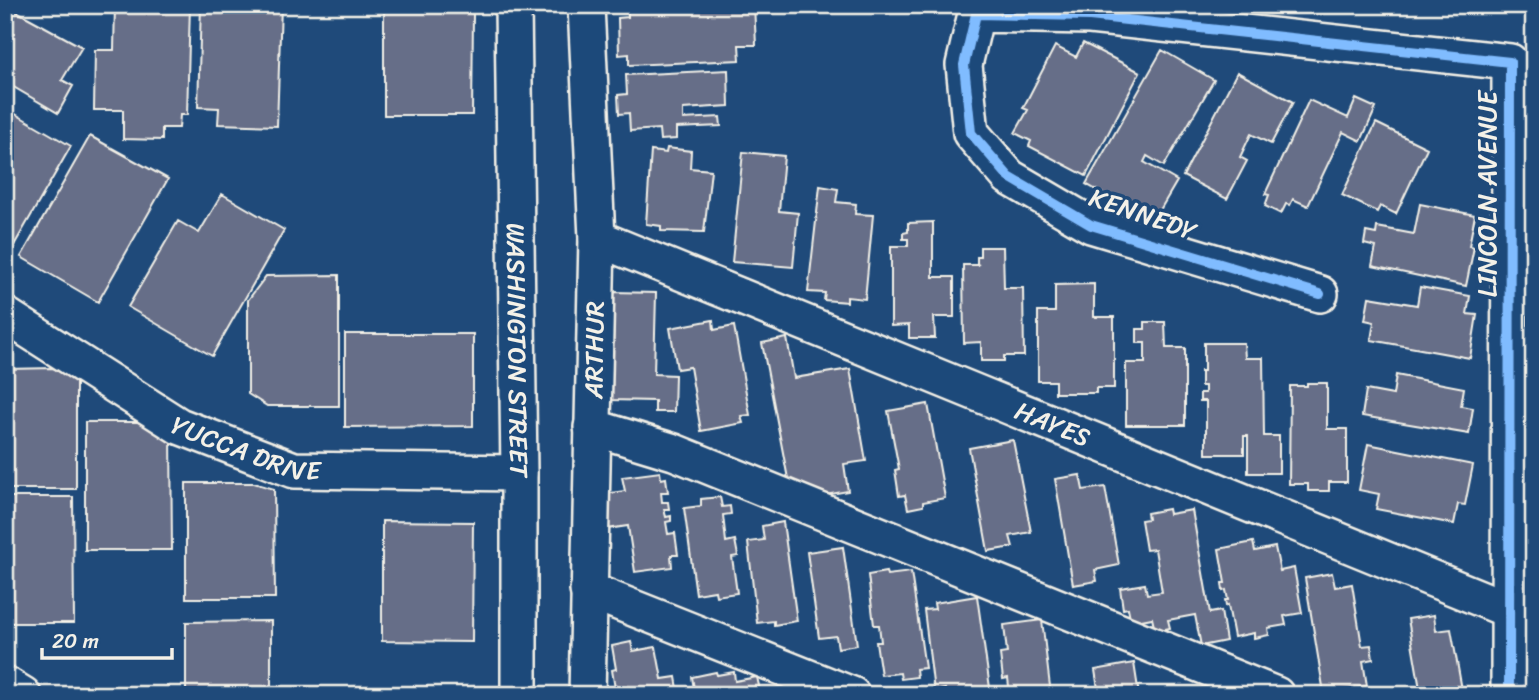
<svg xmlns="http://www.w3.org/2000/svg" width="1539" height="700" font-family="Sriracha,sans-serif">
<rect width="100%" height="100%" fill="#1f4a7a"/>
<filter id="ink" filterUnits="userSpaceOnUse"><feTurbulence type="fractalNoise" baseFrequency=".0143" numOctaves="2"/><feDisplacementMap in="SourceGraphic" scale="14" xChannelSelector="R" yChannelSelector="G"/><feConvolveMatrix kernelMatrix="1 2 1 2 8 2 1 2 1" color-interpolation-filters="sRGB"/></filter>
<g filter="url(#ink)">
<path fill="#666e88" stroke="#f4f1e8" stroke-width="2" d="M5 5 82 47 62 80 73 86 58 113 5 82Z
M115 5H190L187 115H180L179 128H162V140L123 139V110H94L95 50H114Z
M201 5H281L277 126 218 124 219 108 198 107Z
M384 5H464L473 14 472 115H384Z
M628 5H754L756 45H739L740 60 629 65V54L619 55 618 18 628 17Z
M1083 43 1140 72 1086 176 1029 146 1031 141 1015 133 1028 110 1023 108 1055 46 1076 57Z
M1162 50 1214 80 1164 166 1147 156 1144 162 1177 181 1153 222 1086 184Z
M728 70 729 106 683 109V119L720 117 721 126 676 128V139L660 140 659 129 630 131 629 113 619 114 618 95 627 94 626 75Z
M1237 72 1293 102 1271 144 1251 134 1240 157 1247 161 1227 199 1183 176Z
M1356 99 1376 108 1361 141 1343 132 1308 206 1293 199 1290 205 1286 204 1281 214 1265 206 1269 195 1265 194 1309 100 1348 118Z
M5 108 71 146 9 254 5 252Z
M1376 123 1427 148 1396 214 1380 206 1377 212 1342 195Z
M90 136 168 179 98 302 21 257Z
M667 148 691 151 690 168 711 170 704 232 661 231V226L646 224 651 151 666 153Z
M743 152 784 156 779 211 798 213 793 267 732 262Z
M820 186 838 189 836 202 856 204 855 214 873 215 865 299 847 297V302L824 300 825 293 808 292Z
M222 194 284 230 212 356 128 307 178 221 199 233Z
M1420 204 1475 215 1469 246 1474 247 1466 286 1372 266 1376 247 1364 244 1366 232 1376 234 1377 227 1414 234Z
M933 222V277H954V317H934L935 338H909V325L891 326V246H908V239H903V233L908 232V223Z
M980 247H1003L1004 288H1023L1024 356H1004V361H981V342L964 343 963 265H979L977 264V257H980Z
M339 275V406H267L248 394V300L266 276Z
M1094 284V317H1114V388H1096V393H1055V381H1038V312H1055V285Z
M1420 287 1470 296 1467 314 1477 315 1470 358 1371 340 1374 322 1365 320 1369 297 1417 305Z
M613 292 656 293 654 374 675 375 674 412H655V401L611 400Z
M713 320 714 330 734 326 750 415 741 416 743 423 701 431 690 367 677 369 670 328Z
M1145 322H1165L1166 348H1185V425H1126V363H1145V343H1137V329H1145Z
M345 334H473V426L345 427Z
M787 338 794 378 850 369 866 461 844 464 848 491 814 497 789 484 762 343Z
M1204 343H1244L1245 358H1263L1264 436H1279V473H1248V436H1244V454H1206V401H1200V393H1205V386H1201V371H1204Z
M56 368 76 378V489H5V369Z
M1396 375 1464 388 1461 406 1473 408 1469 434 1362 416 1366 390 1393 395Z
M1307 383H1327V429H1347V482H1329V491H1308V484H1289L1290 386H1307Z
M928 404 945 498 923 502V506L908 509 905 495 899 496 895 470 899 469 888 411Z
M85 422H153L171 432 172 550H85Z
M1013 440 1031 532 1010 536 1013 547 988 551 969 448Z
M1368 444 1473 465 1465 505 1458 504 1454 524 1376 509 1379 494 1359 490Z
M660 472 661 479 666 478 668 492H661L662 502H668L669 509H664L666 517 671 516V521L666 522 668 534 675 533 678 555H671L672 567 635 572 628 526 607 529 603 494 625 491 622 477Z
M1080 475 1083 490 1105 487 1119 565 1095 570 1097 581 1073 585 1055 479Z
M186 483H254L274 489 275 598H186Z
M5 497H73L74 623H5Z
M720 497 722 507 730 506 731 514 723 515 726 542 735 540 738 556 732 557 737 593 716 596 715 591 696 594 684 508 701 506V499Z
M1168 509 1169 514 1192 510 1210 613 1221 611 1226 641 1201 646 1195 615 1168 620 1170 628 1155 631 1152 618 1131 622 1128 608 1123 609 1120 588 1145 584 1147 594 1162 592 1155 549 1146 550 1141 520 1148 519 1147 513Z
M382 521 473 522 472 642 382 641Z
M783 522 797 621 774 625V621L757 623 748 542 764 540 762 526Z
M1253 542 1255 551 1275 547 1280 571 1294 568 1302 613 1284 616 1286 625 1268 628 1269 635 1254 638V633L1234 637 1228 605 1226 606 1225 600H1228L1226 590 1223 591 1222 583H1225L1219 549Z
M843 547 857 645 838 648 836 636 819 638 807 552Z
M886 572 887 575 911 572 925 668 916 669 917 677 901 679 900 673 881 675 876 642H881L879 625H874L868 575Z
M1332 573 1335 587 1352 584 1362 646 1371 645 1373 659 1363 661 1367 686 1324 693 1305 578Z
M977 596 991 695H964L963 691 946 694 945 689 934 691 924 610 935 609 934 603Z
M1434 615 1436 631 1451 629 1463 695H1421L1408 619Z
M1042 620 1051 695H1010L1008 678 1003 679 1000 654 1007 653 1004 625Z
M271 621V695H186V622Z
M631 642 633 651 656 647 662 679 676 677 679 695H616L612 670 616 669 612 646Z
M1134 663 1139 695H1099L1095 670Z
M716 672 717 675 734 672 735 681 757 677 761 695H695L692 677Z"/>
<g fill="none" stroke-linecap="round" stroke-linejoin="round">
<defs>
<g id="minor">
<path id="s1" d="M513 5 519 473V695"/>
<path d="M586 6 597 238 587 695"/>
<path id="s2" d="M597 238 1509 610"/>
<path d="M1320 294 1091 225 1009 177 971 133 964 65 976 14 1090 16 1510 62 1509 695"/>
<path id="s3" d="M5 315 179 426 294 470 519 473"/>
<path d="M592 427 674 452 1276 695"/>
<path d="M588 590 852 695"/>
<path d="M5 684 23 695"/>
</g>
</defs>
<use href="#minor" stroke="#f4f1e8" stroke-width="40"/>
<use href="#minor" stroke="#1f4a7a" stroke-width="35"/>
<defs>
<path id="cycleway" d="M1320 294 1091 225 1009 177 971 133 964 65 976 14 1090 16 1510 62 1509 695"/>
</defs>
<use href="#cycleway" stroke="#1f4a7a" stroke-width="15"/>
<use href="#cycleway" stroke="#80bcff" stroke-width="10"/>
</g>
</g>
<g text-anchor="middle" stroke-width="7" stroke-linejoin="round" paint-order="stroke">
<g font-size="26" fill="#f4f1e8" stroke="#1f4a7a">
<text transform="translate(1487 194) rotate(-90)" y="9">LINCOLN AVENUE</text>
<text transform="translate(1143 214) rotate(19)" y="9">KENNEDY</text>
<text dy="9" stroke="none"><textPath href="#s1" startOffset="345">WASHINGTON STREET</textPath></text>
<text transform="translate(594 350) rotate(-89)" y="9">ARTHUR</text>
<text dy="9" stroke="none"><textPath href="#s2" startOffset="492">HAYES</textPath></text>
<text dy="9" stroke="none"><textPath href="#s3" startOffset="278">YUCCA DRIVE</textPath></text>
</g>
</g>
<rect width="1539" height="700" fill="none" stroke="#1f4a7a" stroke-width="28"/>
<rect x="14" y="14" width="1511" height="672" fill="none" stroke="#f4f1e8" stroke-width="2.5" filter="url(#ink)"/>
<path d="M42 648v10h130v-10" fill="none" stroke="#f4f1e8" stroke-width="3.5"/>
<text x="52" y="648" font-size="21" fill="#f4f1e8" stroke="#1f4a7a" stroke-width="5" paint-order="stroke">20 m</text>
</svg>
